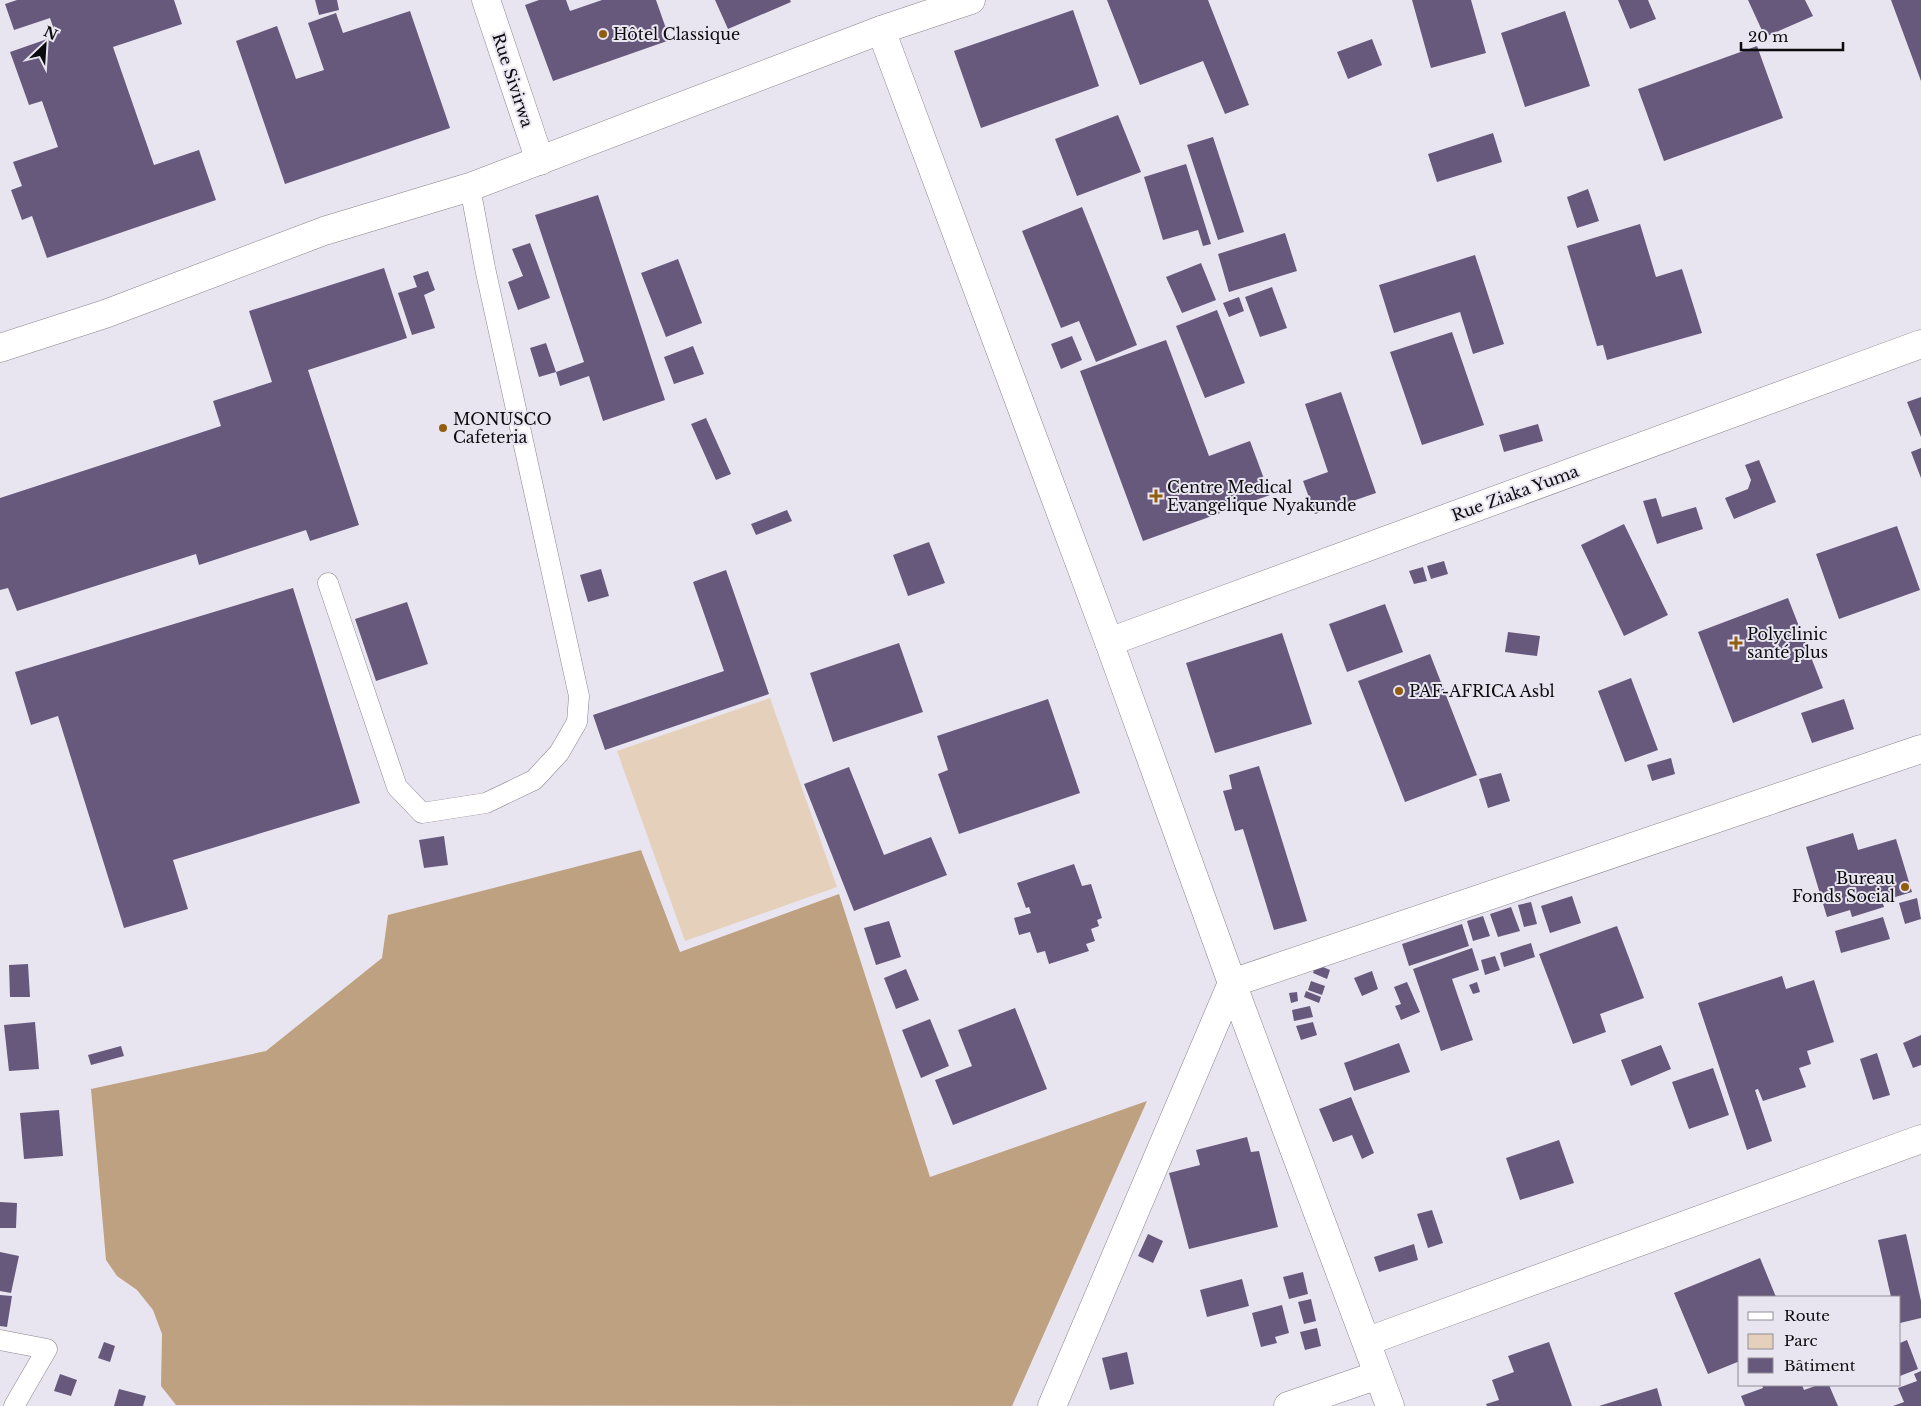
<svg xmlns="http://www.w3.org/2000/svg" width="1921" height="1406" font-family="'Libre Baskerville',serif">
<rect width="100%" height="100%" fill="#e9e5f0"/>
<path fill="#e5d1bb" d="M770 698 837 887 685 941 617 751Z"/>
<path fill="#bea180" d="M641 850 680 952 839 894 930 1177 1147 1101 1012 1406 176 1405 161 1386 162 1334 153 1310 137 1290 117 1276 106 1260 91 1089 266 1051 382 958 388 915Z"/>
<path fill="#67597c" d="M17 0H174L182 24 113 47 154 165 199 150 216 200 47 258 32 216 22 220 11 190 22 186 13 162 58 147 42 101 29 105 10 52 56 36 50 18 14 30 5 4Z
M315 0H337L339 10 319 15Z
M539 0H566L570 11 602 0H656L670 40 553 81 525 5Z
M715 0H790L791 2 728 29Z
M1107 0H1208L1249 105 1225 114 1203 61 1140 85Z
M1412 0H1471L1486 53 1431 68Z
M1618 0H1648L1656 19 1630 29Z
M1748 0H1805L1813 16 1765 37Z
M1891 0H1921V81Z
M1073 10 1099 86 981 128 954 51Z
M410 11 450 128 285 184 236 41 277 26 296 79 324 70 308 23 336 13 343 33Z
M1565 11 1590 86 1525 107 1501 33Z
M1372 39 1382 65 1348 79 1337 52Z
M1757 46 1783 118 1664 161 1638 89Z
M1118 115 1141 172 1077 196 1055 139Z
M1493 133 1502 162 1437 182 1428 154Z
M1213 137 1244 232 1218 240 1187 145Z
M1186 164 1211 244 1203 246 1198 230 1163 240 1144 177Z
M1588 189 1599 221 1577 228 1567 197Z
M598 195 665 400 603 421 589 376 560 386 556 372 584 362 535 215Z
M1082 207 1137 345 1096 362 1079 321 1061 328 1022 231Z
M1640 224 1656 277 1682 269 1702 333 1607 360 1603 345 1597 346 1567 246Z
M1285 233 1297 271 1229 292 1218 254Z
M530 243 550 298 518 310 508 282 523 276 512 249Z
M1475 255 1504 344 1473 354 1460 312 1394 333 1379 285Z
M678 259 702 323 666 337 641 273Z
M1201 263 1216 300 1182 313 1166 277Z
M384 268 407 338 308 370 359 525 310 541 306 530 199 565 196 554 17 611 8 588 0 590V498L221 426 213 401 272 382 249 311Z
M428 271 435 290 424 295 435 328 412 335 398 293 417 287 413 276Z
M1272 287 1287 328 1260 337 1245 297Z
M1239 297 1244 311 1229 317 1223 303Z
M1217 310 1245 383 1205 398 1176 326Z
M1452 332 1484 425 1422 445 1390 352Z
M1072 336 1082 360 1061 369 1051 344Z
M1166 340 1209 456 1250 441 1270 495 1143 541 1080 371Z
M546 343 556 372 539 377 530 348Z
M693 346 704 374 674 384 664 357Z
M1341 392 1376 493 1315 514 1303 481 1328 472 1305 404Z
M1921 397V437L1907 402Z
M706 418 731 474 716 480 691 424Z
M1538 424 1543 441 1504 452 1499 435Z
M1921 448V478L1911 452Z
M1759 460 1776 502 1734 519 1725 498 1748 489 1751 480 1745 465Z
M1656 498 1662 517 1696 507 1703 529 1657 544 1643 501Z
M787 510 792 521 756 535 751 524Z
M1624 524 1668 615 1624 636 1581 545Z
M1897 526 1920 590 1839 619 1816 554Z
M929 542 945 583 908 596 893 555Z
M1444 561 1448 574 1431 579 1427 566Z
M1423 567 1427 581 1414 584 1409 571Z
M601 569 609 596 588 602 580 575Z
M726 570 769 694 605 750 593 715 724 671 693 582Z
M293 588 360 803 173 860 188 909 124 928 58 716 31 725 15 672Z
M1788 598 1823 688 1733 723 1698 632Z
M407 602 428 664 376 681 355 619Z
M1385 604 1403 652 1347 672 1329 624Z
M1508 632 1540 636 1537 656 1505 652Z
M1282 633 1312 724 1215 753 1186 663Z
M899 643 923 712 833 742 810 673Z
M1430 654 1477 775 1405 802 1358 681Z
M1631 678 1658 750 1625 762 1598 691Z
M1048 699 1080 793 959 834 938 774 948 770 937 736Z
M1844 699 1854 729 1812 743 1801 713Z
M1671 758 1675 774 1652 781 1647 765Z
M1259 766 1307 921 1274 930 1243 829 1235 831 1223 791 1232 789 1229 775Z
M849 767 884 855 931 837 947 875 854 911 804 784Z
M1501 773 1510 801 1488 808 1479 779Z
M1853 833 1858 850 1896 839 1912 892 1882 901 1884 907 1852 917 1850 910 1827 917 1806 847Z
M444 836 448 865 424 868 419 840Z
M1074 864 1082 886 1091 884 1102 918 1097 920 1099 926 1091 929 1095 941 1086 944 1089 951 1049 964 1045 951 1037 953 1030 932 1019 935 1014 918 1031 913 1029 907 1026 908 1017 883Z
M1572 896 1581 923 1550 933 1541 906Z
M1917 898 1921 919 1905 924 1899 903Z
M1531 902 1537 924 1524 927 1518 905Z
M1511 907 1520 931 1498 937 1490 914Z
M1483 916 1490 936 1473 941 1467 921Z
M1883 917 1890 939 1841 953 1835 931Z
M889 921 901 957 876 965 864 928Z
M1462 924 1469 946 1409 966 1402 944Z
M1617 926 1644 998 1600 1014 1606 1032 1573 1044 1539 954Z
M1531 943 1535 957 1504 967 1500 953Z
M1472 948 1479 970 1452 979 1473 1040 1441 1051 1413 969Z
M1495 956 1500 970 1485 975 1481 960Z
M28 964 30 997H10L9 965Z
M1316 964 1330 970 1327 979 1313 973Z
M906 969 919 1000 896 1009 884 978Z
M1372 971 1378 989 1362 996 1354 978Z
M1782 976 1786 989 1814 980 1834 1042 1807 1051 1811 1064 1799 1068 1806 1087 1763 1101 1758 1089 1755 1090 1772 1141 1747 1150 1698 1003Z
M1311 981 1325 986 1322 995 1308 990Z
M1407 982 1420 1012 1401 1020 1395 1006 1401 1004 1394 987Z
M1477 982 1480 992 1473 994 1469 985Z
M1306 991 1321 997 1319 1003 1304 997Z
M1297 992 1298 1001 1291 1003 1289 993Z
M1310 1006 1313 1017 1294 1021 1292 1010Z
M1015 1008 1047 1089 953 1125 935 1080 972 1066 958 1030Z
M930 1019 949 1066 921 1078 902 1030Z
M35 1022 39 1069 9 1071 4 1025Z
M1313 1022 1317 1035 1301 1040 1296 1026Z
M1921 1035V1065L1913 1068 1903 1043Z
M1399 1043 1410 1072 1354 1091 1344 1063Z
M1661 1045 1671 1069 1631 1086 1621 1060Z
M121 1046 124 1056 91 1065 88 1055Z
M1877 1053 1890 1095 1873 1100 1860 1059Z
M1713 1068 1729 1115 1689 1129 1672 1082Z
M1351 1097 1374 1153 1362 1159 1352 1135 1333 1142 1319 1109Z
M59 1110 63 1156 24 1159 20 1113Z
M1247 1137 1251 1152 1259 1151 1278 1227 1189 1249 1169 1173 1200 1165 1196 1150Z
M1559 1140 1574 1183 1520 1200 1506 1158Z
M0 1202 17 1203 16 1228H0Z
M1432 1210 1443 1243 1428 1248 1417 1214Z
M1148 1234 1163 1241 1153 1263 1138 1256Z
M1906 1234 1921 1301V1318L1900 1323V1297H1891L1878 1240Z
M1414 1244 1418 1260 1379 1272 1374 1257Z
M0 1252 19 1256 11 1293 0 1291Z
M1760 1258 1776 1297H1740V1361L1708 1374 1674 1293Z
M1303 1272 1308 1294 1289 1299 1283 1277Z
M1242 1279 1249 1306 1207 1317 1200 1290Z
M0 1295 12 1296 7 1327 0 1326Z
M1311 1299 1316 1321 1304 1324 1298 1302Z
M1282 1305 1289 1333 1275 1337 1277 1343 1261 1347 1252 1313Z
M1317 1328 1321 1346 1305 1350 1300 1332Z
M1907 1340 1918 1369 1900 1376V1343Z
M104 1342 115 1346 110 1362 98 1358Z
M1549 1342 1572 1406H1487L1486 1404 1499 1400 1492 1380 1514 1372 1508 1356Z
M1127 1352 1134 1384 1110 1390 1102 1358Z
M1921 1371V1406H1893L1904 1402 1898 1388 1917 1381 1914 1374Z
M60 1374 77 1380 71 1396 54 1391Z
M1762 1385H1802L1804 1390 1818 1385H1829L1838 1406H1745L1741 1396 1763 1388Z
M1657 1388 1662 1406H1599Z
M119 1389 146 1396 143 1406H114Z"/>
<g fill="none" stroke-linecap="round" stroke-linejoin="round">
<defs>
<path id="lane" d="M328 583 397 787 422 813 486 803 534 780 559 753 577 722 579 696 485 268 470 187
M0 1340 47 1349 14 1406"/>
<path id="street" d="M486 0 540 161
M1109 642 1921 344
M1368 1341 1921 1139
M1052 1406 1232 983 1921 749
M1288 1406 1378 1375"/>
<path id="secondary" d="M881 30 1109 642 1232 983 1390 1406"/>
<path id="highway" d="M0 348 105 314 324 231 470 187 881 30 971 0"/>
</defs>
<use href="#lane" stroke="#88848e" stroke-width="21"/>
<use href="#street" stroke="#88848e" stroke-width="29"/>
<use href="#secondary" stroke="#88848e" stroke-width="29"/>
<use href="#highway" stroke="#88848e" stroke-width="29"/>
<use href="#lane" stroke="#fff" stroke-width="20"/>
<use href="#street" stroke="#fff" stroke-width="28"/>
<use href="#secondary" stroke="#fff" stroke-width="28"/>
<use href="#highway" stroke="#fff" stroke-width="28"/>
</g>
<g fill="#915e10" stroke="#e9e5f0" stroke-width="2">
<circle cx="603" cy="34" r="5"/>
<circle cx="443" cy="428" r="5"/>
<path d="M1153.5 488.5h5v5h5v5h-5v5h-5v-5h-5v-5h5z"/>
<path d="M1733.5 635.5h5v5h5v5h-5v5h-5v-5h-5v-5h5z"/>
<circle cx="1399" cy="691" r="5"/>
<circle cx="1905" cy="887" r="5"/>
</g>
<g text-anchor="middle" stroke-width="4" stroke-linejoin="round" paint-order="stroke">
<g font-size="16" fill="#0c0b0e" stroke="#e9e5f0" text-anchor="start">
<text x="613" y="40">Hôtel Classique</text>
<text x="453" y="425">MONUSCO<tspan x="453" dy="18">Cafeteria</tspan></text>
<text x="1167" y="493">Centre Medical<tspan x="1167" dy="18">Evangelique Nyakunde</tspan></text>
<text x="1747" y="640">Polyclinic<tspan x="1747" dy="18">santé plus</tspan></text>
<text x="1409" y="697">PAF-AFRICA Asbl</text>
<text x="1895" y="884" text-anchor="end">Bureau<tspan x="1895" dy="18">Fonds Social</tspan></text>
</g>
<g font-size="16" fill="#0c0b0e" stroke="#e9e5f0">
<text transform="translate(513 80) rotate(72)" y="6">Rue Sivirwa</text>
<text transform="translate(1515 493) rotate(-20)" y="6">Rue Ziaka Yuma</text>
</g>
</g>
<rect x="1738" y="1296" width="162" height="90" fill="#e9e5f0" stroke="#918e96"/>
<rect x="1748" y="1312" width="25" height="8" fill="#ffffff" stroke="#918e96"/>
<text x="1784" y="1321" font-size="15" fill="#0c0b0e">Route</text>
<rect x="1748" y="1334" width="25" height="15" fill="#e5d1bb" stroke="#918e96"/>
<text x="1784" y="1346" font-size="15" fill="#0c0b0e">Parc</text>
<rect x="1748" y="1358" width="25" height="15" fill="#67597c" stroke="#918e96"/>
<text x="1784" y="1371" font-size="15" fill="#0c0b0e">Bâtiment</text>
<g transform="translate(45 45) rotate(25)" stroke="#e9e5f0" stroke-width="4" paint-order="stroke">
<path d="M0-4L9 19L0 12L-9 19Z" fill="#0c0b0e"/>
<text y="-8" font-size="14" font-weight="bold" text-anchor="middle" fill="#0c0b0e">N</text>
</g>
<path d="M1741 42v8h102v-8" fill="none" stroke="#0c0b0e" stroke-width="2.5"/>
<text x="1748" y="42" font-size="15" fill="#0c0b0e" stroke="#e9e5f0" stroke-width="4" paint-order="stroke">20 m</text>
</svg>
